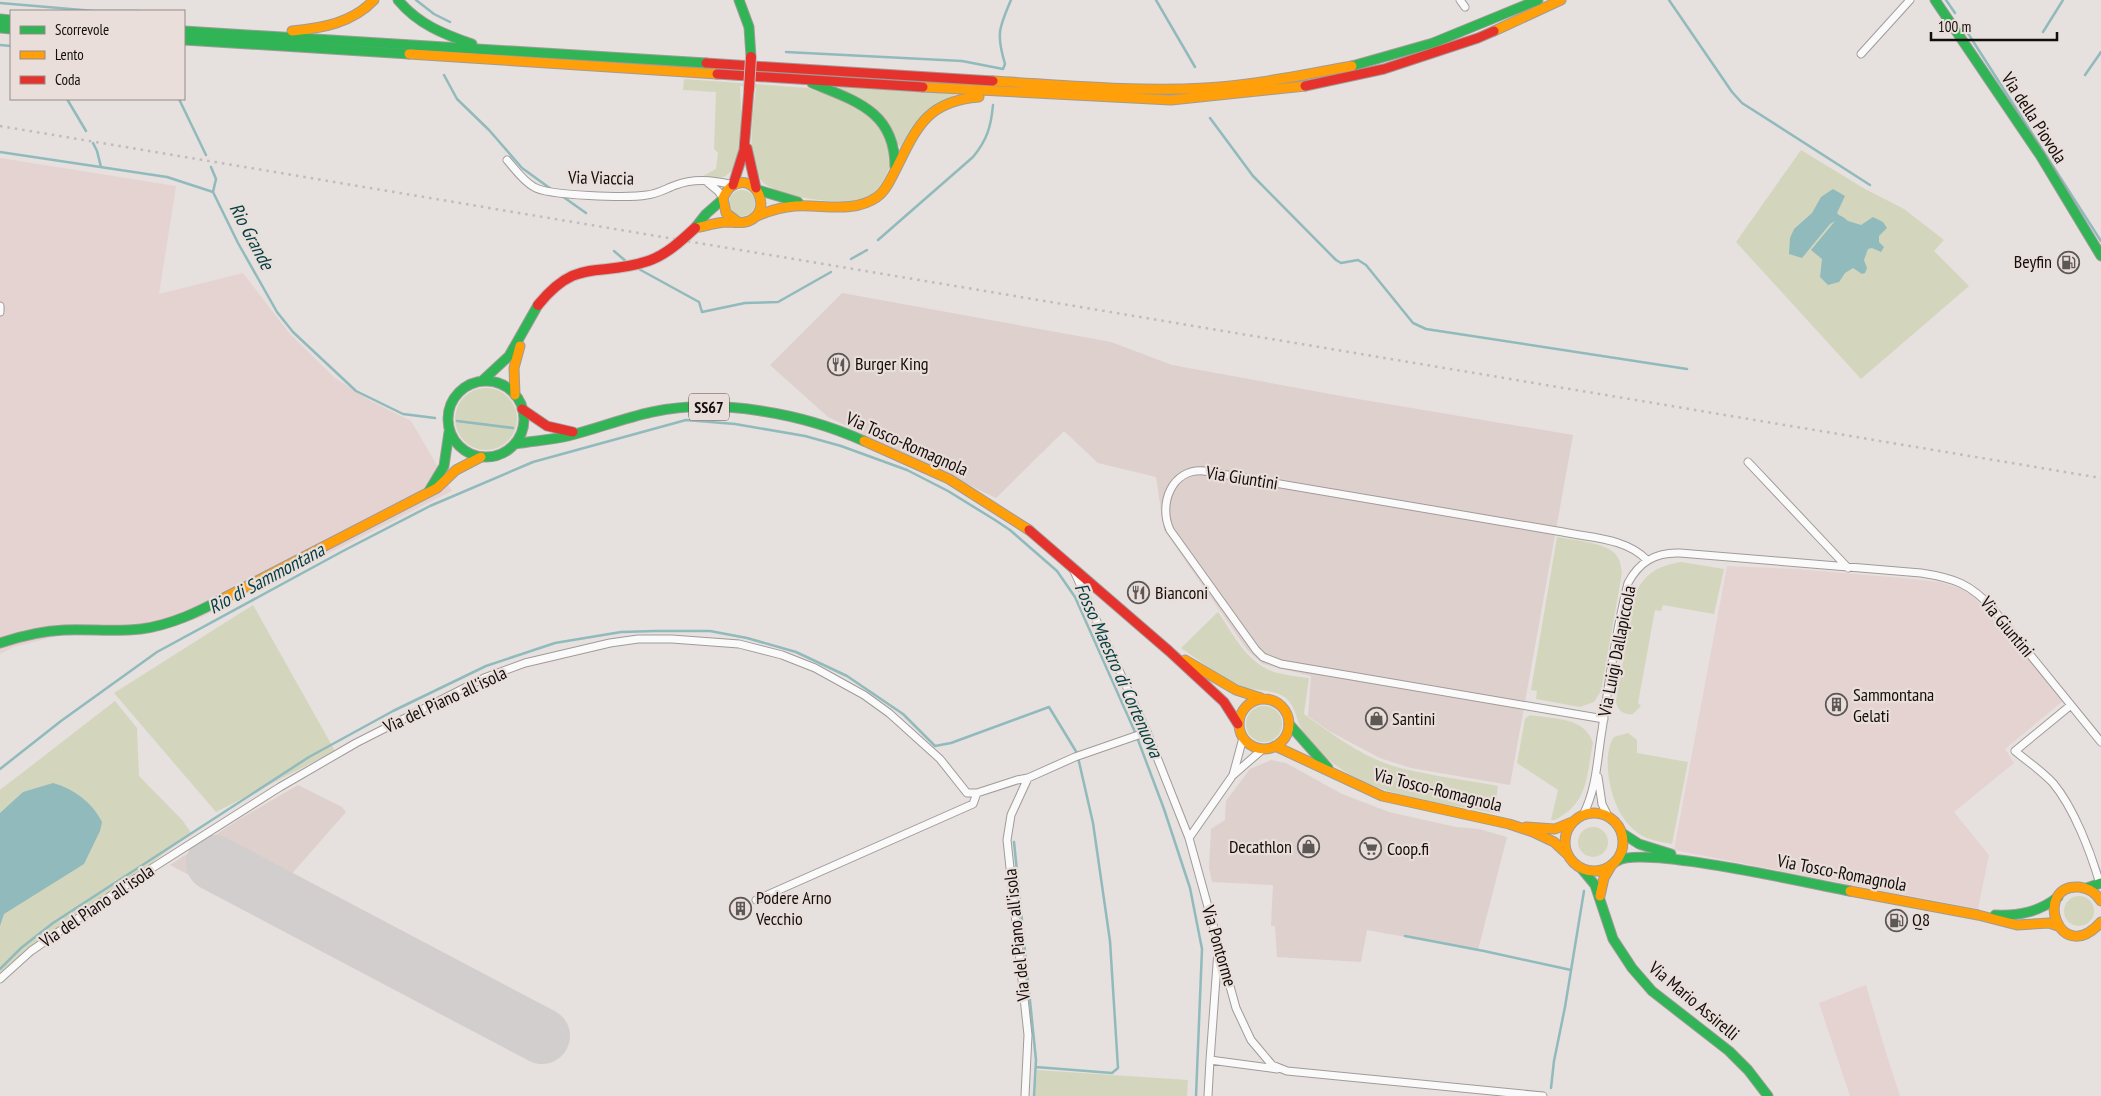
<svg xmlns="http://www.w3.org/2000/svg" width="2101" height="1096" font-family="'PT Sans Narrow',sans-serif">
<rect width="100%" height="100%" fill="#e6e0de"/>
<path fill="#ded0cc" d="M842 293 1111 342 1172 365 1352 398 1573 435 1510 785 1411 768 1380 758 1329 731 1308 716 1311 676 1263 664 1248 651 1164 530 1156 477 1098 463 1064 431 996 498 828 417 770 365Z
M1271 760 1286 763 1342 794 1389 812 1456 827 1479 829 1507 837 1478 950 1367 930 1361 962 1277 957 1275 926H1271L1273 885 1212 882 1209 868 1211 829 1225 820 1226 801 1250 769Z
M298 785 342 807 346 812 289 877 557 1020 567 1028 569 1034 567 1037 532 1055 170 865 238 820Z"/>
<path fill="#e5d3d1" d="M0 158 176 186 159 294 243 273 290 334 335 378 369 400 411 421 452 491 202 617 154 633 58 636 14 647 0 654Z
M1727 566 1796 569 1902 578 1940 582 1959 588 1972 595 2064 700 2005 749 2014 763 1954 812 1989 855 1978 909 1674 850Z
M1866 985 1886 1053 1900 1096H1850L1819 1003Z"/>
<path fill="#d3d6bc" d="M684 79 808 88 844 99 882 126 892 161C886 175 880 191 866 198 846 207 772 197 760 179 746 157 753 112 756 88L740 86C740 106 749 175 719 178 714 178 708 177 703 176L716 169 718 153 714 149 716 92 683 90Z
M840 87 955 94 903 149 839 89Z
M1801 150 1865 189 1904 209 1944 240 1934 251 1969 286 1861 379 1736 242Z
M729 203a13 13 0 1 1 26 0a13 13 0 1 1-26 0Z
M455 419a31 31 0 1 1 62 0a31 31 0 1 1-62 0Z
M1557 537C1572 540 1602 542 1613 552 1620 557 1621 566 1622 573L1601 691 1594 702 1580 707 1536 699 1537 691 1531 690Z
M1681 562 1724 569 1714 614 1663 605 1661 611 1655 610 1638 703 1641 706 1633 714C1624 715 1617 711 1616 701L1634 598C1643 574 1657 566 1681 562Z
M253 605 335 751 216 812 114 693Z
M1218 612C1233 634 1247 663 1274 672 1285 675 1297 677 1309 678L1304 714C1333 735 1365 759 1400 768 1432 776 1466 780 1498 786L1494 813C1435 801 1365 797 1320 752 1313 746 1305 737 1301 728 1296 718 1295 706 1286 698 1273 688 1253 692 1239 685 1218 676 1199 660 1181 648Z
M115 701 137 728 139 776 183 821 191 833 0 977V790Z
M1246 724a18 18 0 1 1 36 0a18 18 0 1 1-36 0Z
M1530 715C1554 719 1585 717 1593 743 1586 777 1589 802 1555 820H1551L1558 790 1517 763 1525 719Z
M1628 733 1637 740V753L1688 762 1672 844C1661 842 1648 840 1639 834 1634 830 1626 823 1623 817 1610 799 1601 755 1614 737Z
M1578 842a15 15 0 1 1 30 0a15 15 0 1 1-30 0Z
M2064 911a15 15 0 1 1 30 0a15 15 0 1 1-30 0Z
M1037 1070 1188 1080 1187 1096H1035Z"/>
<path fill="#90babc" d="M1833 189 1845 196 1837 213 1839 215 1843 217 1848 221 1861 225 1873 217 1883 222 1887 228 1879 236V242L1884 247 1881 252 1872 248 1868 249 1864 260 1867 268 1865 273 1862 274 1853 268 1845 273 1839 282 1828 285 1820 277 1822 259 1811 250 1835 221 1830 224 1802 258 1789 254 1790 238 1794 229 1812 213 1821 197Z
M53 783C74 789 92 802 102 822L100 831 84 864 4 914 0 926V813L23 792Z"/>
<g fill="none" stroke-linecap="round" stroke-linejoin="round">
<path stroke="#90babc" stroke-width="2.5" d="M416 0 434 14 450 22
M1156 0 1195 67
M1669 0 1732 92 1742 103 1870 185
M1946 0 1955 13
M0 3 94 11H139
M1962 24 2101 241
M2043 32 2063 0
M0 45 11 46
M786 52 962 61 1003 69 1005 64C996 34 999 28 1011 0
M444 75 457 99 489 130 522 168 551 189
M2085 75 2101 52
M67 99 86 131
M179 99 206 155
M1210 118 1253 176 1336 260 1341 263 1358 260 1366 265 1413 323 1426 329 1687 369
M93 143 97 151 101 167
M0 152 167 177 213 192 238 243 277 312 293 332 356 391 403 414 435 418
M211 167 216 179 213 192
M562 196 586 213
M878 240 973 157C987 140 991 127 993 105
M614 251 628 263
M851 259 867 250
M637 268 699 302 702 312 745 303 778 302 831 272
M457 421 513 428
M0 769 61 721 157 652 343 551 430 506 533 462 686 420 735 424 805 436 841 446 907 470 948 491 995 520 1010 530 1057 571 1075 597 1135 732 1164 809 1190 888 1202 949 1196 1096
M1014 842 1036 1060 1034 1096
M1405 936 1484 951 1571 970
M0 969 21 948 53 923 309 757 393 711 486 666 555 643 621 632 655 631H710L747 638 796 652 847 676 903 714 935 746 951 743 1049 707 1077 753 1093 823 1110 941 1118 1068 1112 1073 1036 1067
M1551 1088 1554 1061 1565 1007 1584 891"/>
<path stroke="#d2cecd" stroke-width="56" d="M214 863 542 1036"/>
<defs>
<path id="street" d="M1460 0 1465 7
M1861 54 1910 0
M507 160C515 169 523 181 534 187 548 196 629 198 647 195 658 194 667 188 676 185 694 178 714 180 733 185
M706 181 718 191 723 198
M0 306V312
M1748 462 1848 568
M1074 571 1147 732 1189 838 1236 1008 1251 1040 1272 1065 1287 1071 1543 1096
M2071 705 2015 751C2027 761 2042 771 2053 783 2074 808 2091 853 2100 884
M1604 719 1281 664 1263 657 1256 650 1170 530C1158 504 1172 468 1204 471L1563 532C1591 538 1626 538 1647 560
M1233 775 1243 738
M1598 777 1602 804 1608 816
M1583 815C1597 788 1597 759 1602 730 1609 681 1616 631 1628 583 1639 562 1655 552 1680 553L1921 573C1954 578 1971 584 1993 609L2101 742
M1189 838 1233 775 1263 749
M756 900 973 804 977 793
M1218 951 1210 1060 1277 1069
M0 979 31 951 138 877 280 787 356 743 484 678 525 663 610 643 638 639H672L739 644 782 655 815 668 864 695 889 713 940 759 967 793H977L1017 780 1028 778 1075 757 1147 732
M1025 1096 1028 1035 1007 840 1011 815 1028 778
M1208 1096 1210 1060"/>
<path id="fast" d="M398 0C418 24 443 34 472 44
M739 0 749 27 751 57
M1935 0 2040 155 2101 256
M0 19 11 20
M0 28 11 29
M184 31 706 63
M184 40 409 54
M1352 66 1433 43 1538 0
M812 83C856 101 895 112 895 167
M758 190 798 202
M695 228 706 214 723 199
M448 419a38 38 0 1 1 76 0a38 38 0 1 1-76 0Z
M482 381 509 356 538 305
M515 444C532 441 551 440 568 436 596 429 624 418 652 412 719 398 802 413 864 441
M429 491 444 466 449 432
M0 643C21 636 42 631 64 630 90 629 116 632 141 629 171 625 198 612 224 598
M1289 724 1328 768
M1622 833 1639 844 1671 854
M1617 861C1643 845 1811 884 1850 891
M1581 868 1595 885 1613 939 1632 968 1652 991 1729 1051 1748 1070 1768 1096
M2087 888 2101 883
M1995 915C2019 916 2039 912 2058 897"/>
<path id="slow" d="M292 31C323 28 352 23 374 0
M1494 31 1561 0
M409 54 717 74
M993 81C1063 85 1135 92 1205 88 1255 85 1303 75 1352 66
M923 87 1171 100 1305 86
M755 217C768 211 781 207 795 206 822 204 853 214 877 197 886 191 891 178 896 169 917 127 927 101 979 97
M695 228C705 226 715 223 725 222 733 222 741 224 749 221 774 210 755 171 732 186 728 188 725 194 723 198L726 213 738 222
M515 395 514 368 520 346
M864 441 949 479 1029 530
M224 598 437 488 456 470 481 457
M1185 660 1236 690 1261 698
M1239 724a25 25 0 1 1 50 0a25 25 0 1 1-50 0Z
M1275 746 1382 796 1509 824 1533 832 1554 842 1568 855
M1565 842a29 29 0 1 1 58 0a29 29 0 1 1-58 0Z
M1526 827 1555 829 1572 822
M1850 891 1978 915 2017 925 2049 923 2058 926
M1600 896 1604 878 1611 866
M2101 901C2096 893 2089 888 2079 887 2032 884 2059 969 2101 922"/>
<path id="jam" d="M706 63 993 81
M717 74 923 87
M1305 86 1384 69 1478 38 1494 31
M747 148 756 188
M733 185 744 150 749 89
M522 409 547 426 573 432
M1029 530 1169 651 1224 702 1238 724"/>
</defs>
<use href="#street" stroke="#a09b99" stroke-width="9"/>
<use href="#fast" stroke="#a09b99" stroke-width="11"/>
<use href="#slow" stroke="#a09b99" stroke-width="11"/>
<use href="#jam" stroke="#a09b99" stroke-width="11"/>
<use href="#street" stroke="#fbfafa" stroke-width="7"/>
<use href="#fast" stroke="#30b455" stroke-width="9"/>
<use href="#slow" stroke="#ff9f0a" stroke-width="9"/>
<use href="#jam" stroke="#e5322d" stroke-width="9"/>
<path stroke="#bebcbc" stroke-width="2.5" stroke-dasharray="2.5 5" stroke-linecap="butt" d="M0 126 2101 478"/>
<defs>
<path id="jam-bridge" d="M749 89 751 57
M538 305C578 256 597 278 648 261 666 255 681 241 695 228"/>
</defs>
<use href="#jam-bridge" stroke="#c2bfbe" stroke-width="12" stroke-linecap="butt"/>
<use href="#jam-bridge" stroke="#e5322d" stroke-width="10"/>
</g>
<defs>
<symbol id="fuel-ring" viewBox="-11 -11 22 22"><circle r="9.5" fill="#eadeda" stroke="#5c5856" stroke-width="1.5"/><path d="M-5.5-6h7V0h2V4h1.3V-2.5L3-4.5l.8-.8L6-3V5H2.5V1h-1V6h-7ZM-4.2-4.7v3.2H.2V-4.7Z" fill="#5c5856"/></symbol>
<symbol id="restaurant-ring" viewBox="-11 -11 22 22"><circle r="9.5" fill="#eadeda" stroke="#5c5856" stroke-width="1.5"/><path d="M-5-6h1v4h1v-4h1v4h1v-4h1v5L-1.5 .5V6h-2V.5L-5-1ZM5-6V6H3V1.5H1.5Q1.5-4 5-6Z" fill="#5c5856"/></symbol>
<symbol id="building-ring" viewBox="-11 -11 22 22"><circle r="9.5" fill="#eadeda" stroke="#5c5856" stroke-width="1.5"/><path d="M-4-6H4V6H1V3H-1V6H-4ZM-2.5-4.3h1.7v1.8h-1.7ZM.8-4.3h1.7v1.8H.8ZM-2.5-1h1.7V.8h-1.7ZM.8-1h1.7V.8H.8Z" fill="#5c5856"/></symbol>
<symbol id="shop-ring" viewBox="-11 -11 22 22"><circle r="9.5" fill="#eadeda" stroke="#5c5856" stroke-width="1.5"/><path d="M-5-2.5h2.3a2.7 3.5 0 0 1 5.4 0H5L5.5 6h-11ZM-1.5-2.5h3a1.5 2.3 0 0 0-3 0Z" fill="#5c5856"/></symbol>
<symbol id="supermarket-ring" viewBox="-11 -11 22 22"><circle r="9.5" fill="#eadeda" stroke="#5c5856" stroke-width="1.5"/><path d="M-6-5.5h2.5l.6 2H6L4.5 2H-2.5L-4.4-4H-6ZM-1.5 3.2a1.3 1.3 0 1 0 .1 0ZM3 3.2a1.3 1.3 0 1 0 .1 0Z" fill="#5c5856"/></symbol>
</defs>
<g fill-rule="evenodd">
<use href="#fuel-ring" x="2056" y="250" width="25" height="25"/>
<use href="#restaurant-ring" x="826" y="352" width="25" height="25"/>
<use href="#restaurant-ring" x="1126" y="580" width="25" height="25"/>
<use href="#building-ring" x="1824" y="692" width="25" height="25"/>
<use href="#shop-ring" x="1364" y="706" width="25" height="25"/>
<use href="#shop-ring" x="1296" y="834" width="25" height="25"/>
<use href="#supermarket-ring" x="1358" y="836" width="25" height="25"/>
<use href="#building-ring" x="728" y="896" width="25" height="25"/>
<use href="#fuel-ring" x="1884" y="908" width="25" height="25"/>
</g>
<g text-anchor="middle" stroke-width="4.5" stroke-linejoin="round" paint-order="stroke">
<rect fill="#eadeda" stroke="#534c4a" stroke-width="1" x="689" y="393.5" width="40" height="27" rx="4"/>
<g font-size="16" font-weight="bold" fill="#120e0c">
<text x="709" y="413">SS67</text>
</g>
<g font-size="18" fill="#120e0c" stroke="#eadeda">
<text transform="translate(2034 118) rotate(57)" y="6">Via della Piovola</text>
<text transform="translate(601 178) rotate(1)" y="6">Via Viaccia</text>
<text transform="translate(907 444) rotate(24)" y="6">Via Tosco-Romagnola</text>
<text transform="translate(1242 478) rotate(9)" y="6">Via Giuntini</text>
<text transform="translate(2007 627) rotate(50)" y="6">Via Giuntini</text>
<text transform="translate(1617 651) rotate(-79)" y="6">Via Luigi Dallapiccola</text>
<text transform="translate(445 700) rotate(-25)" y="6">Via del Piano all'isola</text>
<text transform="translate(1438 790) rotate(14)" y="6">Via Tosco-Romagnola</text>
<text transform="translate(1842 873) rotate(11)" y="6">Via Tosco-Romagnola</text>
<text transform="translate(97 906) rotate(-34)" y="6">Via del Piano all'isola</text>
<text transform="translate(1017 935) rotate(-96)" y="6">Via del Piano all'isola</text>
<text transform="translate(1219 946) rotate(74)" y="6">Via Pontorme</text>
<text transform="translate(1694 1001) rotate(40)" y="6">Via Mario Assirelli</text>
</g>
<g font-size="18" fill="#120e0c" stroke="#eadeda" text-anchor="start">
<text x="2052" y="268" text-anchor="end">Beyfin</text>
<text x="855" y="370">Burger King</text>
<text x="1155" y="599">Bianconi</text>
<text x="1853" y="701">Sammontana<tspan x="1853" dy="21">Gelati</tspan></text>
<text x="1392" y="725">Santini</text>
<text x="1292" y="853" text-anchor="end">Decathlon</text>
<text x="1387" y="855">Coop.fi</text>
<text x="756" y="904">Podere Arno<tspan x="756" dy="21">Vecchio</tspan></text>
<text x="1912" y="926">Q8</text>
</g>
<g font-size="19" font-style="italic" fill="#003e41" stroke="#eadeda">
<text transform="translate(252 236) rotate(62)" y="7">Rio Grande</text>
<text transform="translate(266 578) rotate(-28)" y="7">Rio di Sammontana</text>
<text transform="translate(1119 670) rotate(66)" y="7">Fosso Maestro di Cortenuova</text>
</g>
</g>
<rect x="10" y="10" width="175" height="90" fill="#eadeda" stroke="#948b88"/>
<rect x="20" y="26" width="25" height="8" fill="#30b455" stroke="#948b88"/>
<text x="55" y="35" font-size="15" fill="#120e0c">Scorrevole</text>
<rect x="20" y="51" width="25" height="8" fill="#ff9f0a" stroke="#948b88"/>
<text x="55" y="60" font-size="15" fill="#120e0c">Lento</text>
<rect x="20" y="76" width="25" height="8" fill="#e5322d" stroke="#948b88"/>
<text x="55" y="85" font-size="15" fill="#120e0c">Coda</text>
<path d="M1931 32v8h126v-8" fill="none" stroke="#120e0c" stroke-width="2.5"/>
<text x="1938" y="32" font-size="15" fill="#120e0c" stroke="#eadeda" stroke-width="4" paint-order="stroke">100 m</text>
</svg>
